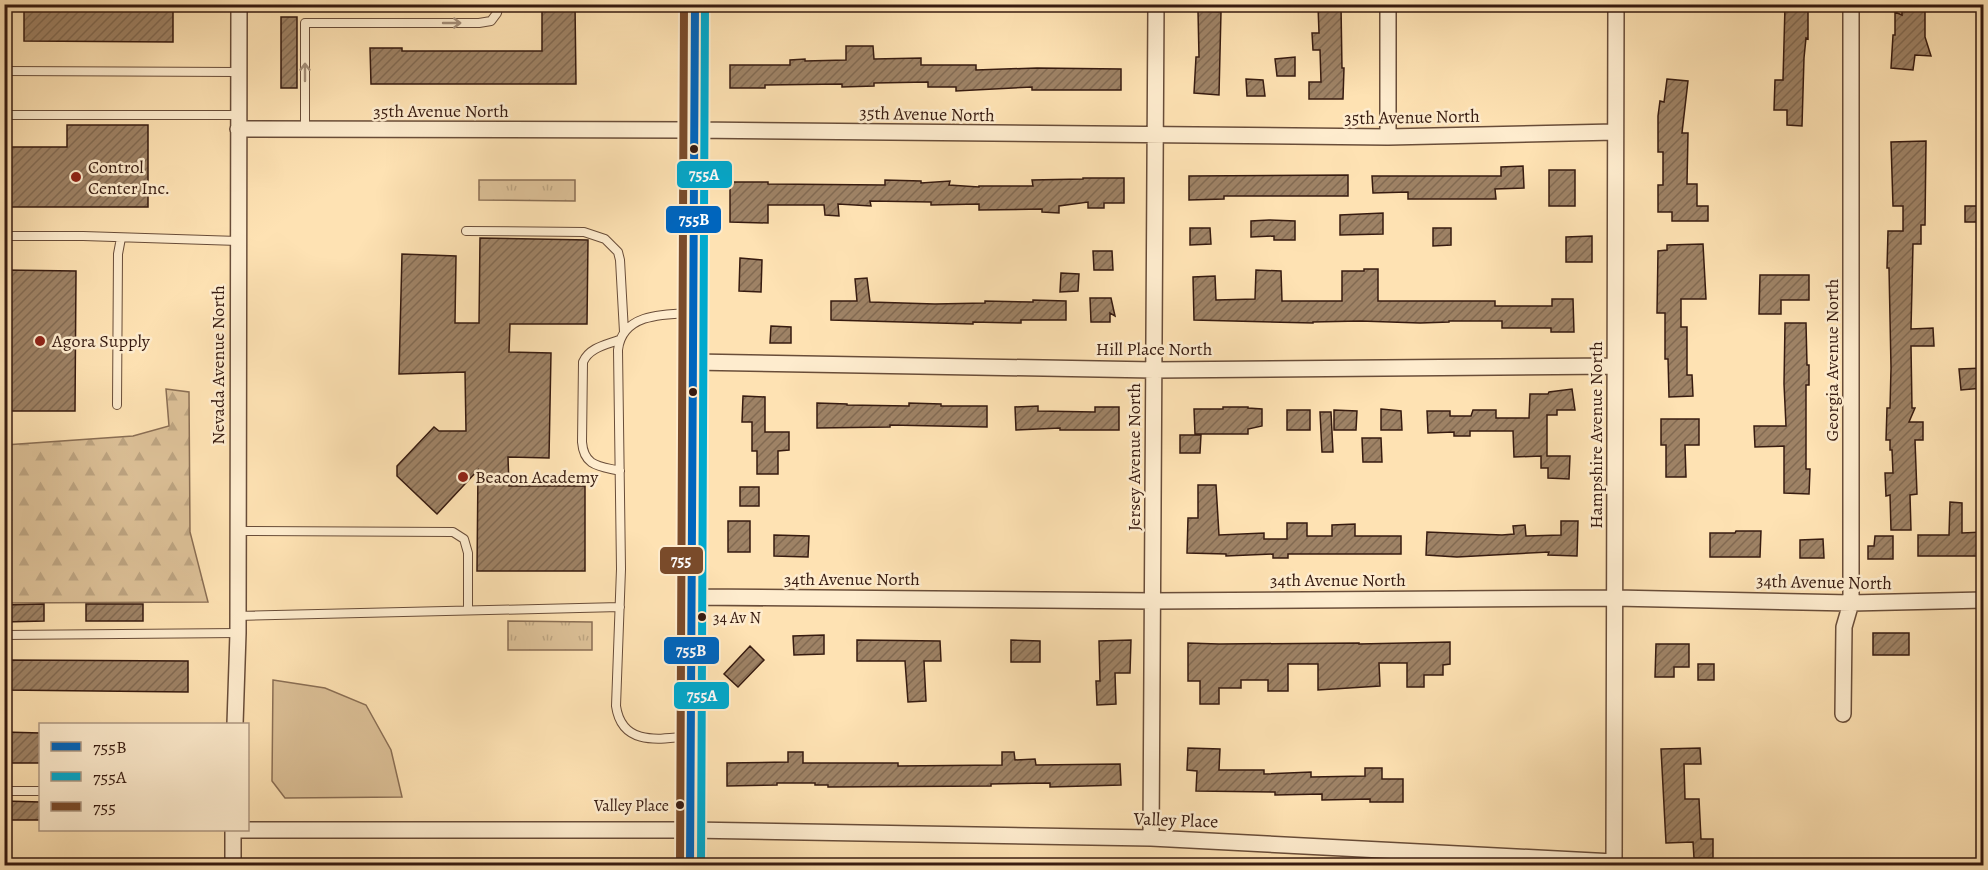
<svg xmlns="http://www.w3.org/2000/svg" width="1988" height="870" font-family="Alegreya,serif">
<defs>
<pattern id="forest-firs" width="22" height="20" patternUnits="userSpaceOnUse" patternTransform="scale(1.5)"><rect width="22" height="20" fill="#dcc097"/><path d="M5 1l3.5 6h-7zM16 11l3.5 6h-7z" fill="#bda481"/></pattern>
<pattern id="park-tufts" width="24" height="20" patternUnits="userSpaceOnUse" patternTransform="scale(1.5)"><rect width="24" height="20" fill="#dcc097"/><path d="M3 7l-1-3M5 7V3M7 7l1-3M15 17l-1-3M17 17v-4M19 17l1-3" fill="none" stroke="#bda481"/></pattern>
<pattern id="building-hatch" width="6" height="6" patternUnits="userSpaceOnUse" patternTransform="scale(1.5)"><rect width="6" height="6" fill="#9e8265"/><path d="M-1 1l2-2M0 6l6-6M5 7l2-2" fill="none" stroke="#826a52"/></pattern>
</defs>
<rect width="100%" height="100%" fill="#fee2b3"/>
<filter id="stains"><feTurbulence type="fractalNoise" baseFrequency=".00333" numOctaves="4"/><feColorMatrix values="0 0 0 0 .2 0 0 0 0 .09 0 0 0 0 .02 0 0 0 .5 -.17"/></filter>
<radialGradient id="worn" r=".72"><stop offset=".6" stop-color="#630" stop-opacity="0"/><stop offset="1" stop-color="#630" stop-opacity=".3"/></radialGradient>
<path fill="url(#forest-firs)" stroke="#8a6e54" stroke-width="1.5" d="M166 389 189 392 190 532 208 602 5 603V445L133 436 169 426Z"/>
<path fill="url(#park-tufts)" stroke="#8a6e54" stroke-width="1.5" d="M479 180H575V201L479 200Z
M508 621 592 622V650H508Z"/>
<path fill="#dcc097" stroke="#8a6e54" stroke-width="1.5" d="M273 680 325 688 366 705 391 750 402 797 285 798 272 781Z"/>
<path fill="url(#building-hatch)" stroke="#371b10" stroke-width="1.5" d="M24 4H173V42L24 41Z
M542 4H575L576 84H371L370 48H402V51H542Z
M1902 4H1925V37L1931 56 1915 55 1913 70 1891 68 1893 35H1895V12L1902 15Z
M1318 6H1341L1342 68H1344L1343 99H1309V82H1321L1320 50H1313L1312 33H1319Z
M1785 6 1808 7V39L1806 38 1804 58 1802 126 1787 125V110H1774L1775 80H1783Z
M1198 11 1221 12 1219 95 1194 93 1196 57H1199Z
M281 17H297V88H281Z
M846 46H873L874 59 921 58V65H976V70L1037 68 1121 69V90H1032V87L956 91V87H928V82L874 83V86L842 87V84L765 85V88H730V65H790V60L805 59V61L846 60Z
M1295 57V76H1277L1275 59Z
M1246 79 1263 80 1265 96H1247Z
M1667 79 1688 81 1682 133H1688L1687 184H1697V206H1708V221H1672V212H1658V185H1663V152H1658V116L1660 101 1664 102Z
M67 125H148V207H4V147H67Z
M1926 141 1925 225H1921V244H1913L1911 329 1933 328 1934 346H1911L1912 408H1915L1909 422H1923V440H1915L1917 494 1910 495 1911 530H1891L1890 495 1886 496 1885 473H1893L1892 450H1890V440H1886L1887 408H1890L1891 368 1889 268H1887L1888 231H1903V206H1893L1891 142Z
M1523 166 1524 188 1495 189 1496 199H1408V192L1373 193 1372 176H1501V167Z
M1549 170H1575V206H1549Z
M1348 175V196H1224V199L1189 200V176Z
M1083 178H1124V203H1104V208H1088V202L1059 206V213L1042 212V209L979 210V204L931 205V202L870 201 871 206 838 204 839 216 825 215 824 205H768V223L730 222V182H768V184L885 185V180L921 181V183L950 181 949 185 979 187V186H1033L1032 180 1083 179Z
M1965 206H1983V222H1965Z
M1383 213V234L1340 235V215Z
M1269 220 1295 221V240H1274V236L1251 237V221Z
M1190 228H1210L1211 244 1190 245Z
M1433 228H1451V245L1433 246Z
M1592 236V262H1566V237Z
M480 238 588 240 587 324H510L509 352 551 353 549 458 508 457 509 486H585V571H477L478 470 437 514 397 476V466L434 427 439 431H466L465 372 399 374 402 254 456 256 455 323H479Z
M1703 244 1706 299H1681V327H1687V375H1692L1693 396 1669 397 1668 359H1665V313H1657L1658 251 1667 250V245Z
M1093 251H1112L1113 270H1094Z
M740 258 762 260 761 292 739 291Z
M1364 269H1378V301H1495V306H1552V299H1573L1574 332H1551V328H1502V321H1449V322L1420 323 1360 321 1313 322V323L1194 320 1193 277 1215 276 1216 300 1255 299 1256 270 1281 271 1282 301H1342V271H1364Z
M4 270 76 271 75 411H4Z
M1061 273 1079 274 1078 291 1060 292Z
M1760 275H1809V300H1781V314H1759Z
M867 278 870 302 935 304 985 303V301L1033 302V300L1066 301V320H1021V323L973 322V324L831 320V301H857L855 279Z
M1090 298H1111L1115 316 1110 313V322H1091Z
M1785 323H1806L1807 365H1809V385H1806V469H1810L1809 494 1784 493V446L1755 447 1754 426H1786L1784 384Z
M771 326 791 327V343H770Z
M1983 368V388L1961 390 1959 369Z
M1572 389 1575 410H1557V415H1547V456H1570L1569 479 1548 478V468H1541V456L1514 457 1513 431H1470V436H1454V432L1428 433 1427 411H1450V416H1471L1473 410H1496V418H1529L1530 394H1548L1549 392Z
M743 396 765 397V432H789V450L778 451V474H757V451H752V422H742Z
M817 403 847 404V405L909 406V403L941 404V406H987V427L890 425V427L817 428Z
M1038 406V411L1095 412V407H1119V430H1060V428L1016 430 1015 407Z
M1223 407H1248V408L1262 409V426L1248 429V434H1195L1194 409H1223Z
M1381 409 1401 411 1402 430H1381Z
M1287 410H1310V430H1287Z
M1334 410 1357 411 1356 430H1334Z
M1320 412H1331L1333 452H1322Z
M1661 419H1699V445H1685L1686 477H1666V445H1661Z
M1180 435H1201L1200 453H1180Z
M1362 438H1381L1382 462H1363Z
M1198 485H1216L1219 535 1264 533V539H1287V523H1307V536H1332V525L1355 524V536H1401V554H1288V558H1273V554L1226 556V554L1187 553 1188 518H1198Z
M740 487H759V506H740Z
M1950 502 1962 503V533L1983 532V556H1918V535H1949Z
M728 521H750V552H728Z
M1561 521H1578L1577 556 1548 555 1549 552 1457 557 1426 555 1427 532 1502 535 1514 534 1513 526 1525 525 1526 536 1561 535Z
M1736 531H1761L1760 557H1710V533H1735Z
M774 535 809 536 808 557 774 556Z
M1875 536H1893V559H1868V546H1874Z
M1823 539 1824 558H1800V540Z
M44 604V621L4 622V605Z
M86 604H143V621H86Z
M1873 633H1909V655H1873Z
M824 635V654L794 655 793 636Z
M857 640 940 641 941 661H924L926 701 908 702 905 661H857Z
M1011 640 1040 641V662H1011Z
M1131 640 1130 673H1115L1116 704 1097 705 1096 681H1100L1099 641Z
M1450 642V664L1443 665V675H1424V687H1407V663H1379L1380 686 1318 690V664H1288V691H1268V680H1241V688H1219V704H1200V681H1188V643L1219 644 1359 643V644Z
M1656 644H1689V667H1674V677H1655Z
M750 646 764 660 738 687 724 674Z
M4 660 188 661V692L4 690Z
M1698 664H1714V680H1698Z
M4 732 40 733V763H4Z
M1188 748 1220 749 1219 770H1264V774L1311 772V777L1365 776V768H1382V779H1403V802H1370V799L1322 800V794L1275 795V792L1196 791 1197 771 1187 770Z
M1700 748 1701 764H1684L1685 799H1699L1701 839H1713V858H1694L1693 842 1666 843 1661 749Z
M788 752H803V763H898V766L1002 765V752H1014L1015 760 1035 759 1036 765 1120 764 1121 785 1050 787V783L991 784V786L828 787V785H815V783H777V785L727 786V763L788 762Z
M4 801 40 802V820H4Z"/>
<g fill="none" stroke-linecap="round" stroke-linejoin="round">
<defs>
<path id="service" d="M4 71 238 72
M4 115H238
M305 130V23H479L491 21 497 13 499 4
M466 231 584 232 605 239 618 252 620 260 624 332
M4 236H83L238 241
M619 340C605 345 589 348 583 362L582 442C584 467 600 466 620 471
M117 405 118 254 121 238
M238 531 453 532 464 539 468 553V610
M238 616 620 607
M4 635 238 633
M691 736C660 739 622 747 616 706L621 569 618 350C622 313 665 314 693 313
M4 791H40"/>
<path id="minor" d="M238 129 693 130 1388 137 1615 132
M1388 137V4
M693 362 1154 370 1615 366
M692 597 1153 601 1615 598 1851 603 1984 600
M1843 714 1844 627 1851 603V4
M235 724 238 633 239 4
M233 830H690L1151 838 1614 862
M233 830V866
M1151 838 1156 4
M690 866 695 4
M1614 866 1616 4"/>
</defs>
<use href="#service" stroke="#694d39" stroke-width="10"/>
<use href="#minor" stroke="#694d39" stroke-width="18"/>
<use href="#service" stroke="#feecce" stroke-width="8"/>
<use href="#minor" stroke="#feecce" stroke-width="15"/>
<defs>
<path id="bus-1" d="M690 866 695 4"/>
<path id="bus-2" d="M701 866 705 4"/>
<path id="bus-3" d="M680 866 684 4"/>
</defs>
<use href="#bus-1" stroke="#feecce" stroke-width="12"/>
<use href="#bus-2" stroke="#feecce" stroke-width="12"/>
<use href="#bus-3" stroke="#feecce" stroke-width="12"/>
<use href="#bus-1" stroke="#0065bd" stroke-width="8"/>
<use href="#bus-2" stroke="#00a9ce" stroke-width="8"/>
<use href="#bus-3" stroke="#7a4b2a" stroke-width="8"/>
</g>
<defs><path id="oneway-shaft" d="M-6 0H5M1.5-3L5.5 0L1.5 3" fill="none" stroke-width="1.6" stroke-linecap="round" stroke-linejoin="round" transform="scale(1.5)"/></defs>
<g stroke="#a48e78">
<use href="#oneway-shaft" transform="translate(452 23)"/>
<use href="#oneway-shaft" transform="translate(305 72) rotate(-90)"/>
</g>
<g fill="#371b10" stroke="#feecce" stroke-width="2">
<circle cx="694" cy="149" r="5"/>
<circle cx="693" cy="392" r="5"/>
<circle cx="702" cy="617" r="5"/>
<circle cx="680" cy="805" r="5"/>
</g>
<g fill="#8f2418" stroke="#feecce" stroke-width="2">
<circle cx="76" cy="177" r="6"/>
<circle cx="40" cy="341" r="6"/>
<circle cx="463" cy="477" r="6"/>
</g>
<g text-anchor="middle" stroke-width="5" stroke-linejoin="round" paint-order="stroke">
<g font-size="16" fill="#371b10" stroke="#feecce" text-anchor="start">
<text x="713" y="623">34 Av N</text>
<text x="669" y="811" text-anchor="end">Valley Place</text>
</g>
<g font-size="18" fill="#371b10" stroke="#feecce">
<text x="441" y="117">35th Avenue North</text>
<text transform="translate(927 114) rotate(1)" y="6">35th Avenue North</text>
<text transform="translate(1412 117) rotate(-1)" y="6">35th Avenue North</text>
<text x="1154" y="355">Hill Place North</text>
<text transform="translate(1832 360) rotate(-90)" y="6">Georgia Avenue North</text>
<text transform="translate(218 365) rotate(-90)" y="6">Nevada Avenue North</text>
<text transform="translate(1596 435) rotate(-90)" y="6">Hampshire Avenue North</text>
<text transform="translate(1134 457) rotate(-90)" y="6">Jersey Avenue North</text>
<text x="852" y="585">34th Avenue North</text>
<text x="1338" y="586">34th Avenue North</text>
<text transform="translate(1824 582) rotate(1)" y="6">34th Avenue North</text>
<text transform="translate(1176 820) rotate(2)" y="6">Valley Place</text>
</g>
<g font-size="18" fill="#371b10" stroke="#feecce" text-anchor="start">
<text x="88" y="173">Control<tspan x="88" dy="21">Center Inc.</tspan></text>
<text x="52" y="347">Agora Supply</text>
<text x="475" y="483">Beacon Academy</text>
</g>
</g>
<g stroke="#feecce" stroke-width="2">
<rect x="676" y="160" width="57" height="29" rx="6" fill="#00a9ce"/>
<rect x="665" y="205" width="57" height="29" rx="6" fill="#0065bd"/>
<rect x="659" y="546" width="45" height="29" rx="6" fill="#7a4b2a"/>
<rect x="663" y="636" width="57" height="29" rx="6" fill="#0065bd"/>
<rect x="673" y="681" width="57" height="29" rx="6" fill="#00a9ce"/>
</g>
<g font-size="16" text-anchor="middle" font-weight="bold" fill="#fff">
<text x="704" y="180">755A</text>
<text x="694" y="225">755B</text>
<text x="681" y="566">755</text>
<text x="691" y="656">755B</text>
<text x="702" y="701">755A</text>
</g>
<rect width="1988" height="870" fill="none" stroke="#fee2b3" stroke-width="24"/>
<rect x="6" y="6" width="1976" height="858" fill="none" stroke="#371b10" stroke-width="3"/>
<rect x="12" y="12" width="1964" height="846" fill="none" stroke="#371b10" stroke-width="1.5"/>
<rect x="39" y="723" width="210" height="108" fill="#feecce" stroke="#ae9882" stroke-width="1.5"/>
<rect x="51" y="742" width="30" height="9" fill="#0065bd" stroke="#ae9882" stroke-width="1.5"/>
<text x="93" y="753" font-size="18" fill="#371b10">755B</text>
<rect x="51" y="772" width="30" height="9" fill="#00a9ce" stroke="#ae9882" stroke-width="1.5"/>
<text x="93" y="783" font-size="18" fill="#371b10">755A</text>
<rect x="51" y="802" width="30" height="9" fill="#7a4b2a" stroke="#ae9882" stroke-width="1.5"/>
<text x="93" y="813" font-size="18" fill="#371b10">755</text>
<rect width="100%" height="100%" filter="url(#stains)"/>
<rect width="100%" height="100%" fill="url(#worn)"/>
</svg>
